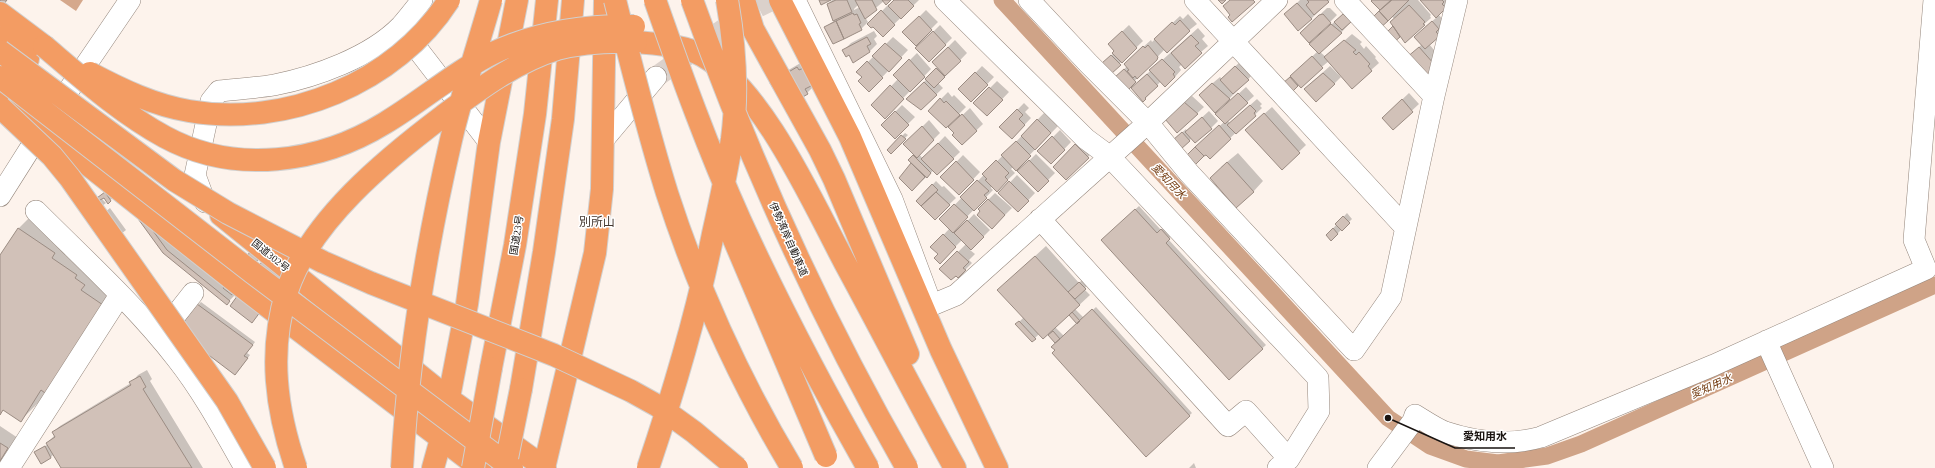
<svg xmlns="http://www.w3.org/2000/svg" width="1935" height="468" font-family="'Times New Roman','Noto Sans JP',serif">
<rect width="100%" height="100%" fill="#fdf3ec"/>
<path fill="#d5a88c" d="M60 0H83L76 11Z"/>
<path fill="#0003" fill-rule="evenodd" d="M832 0H890L884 1 865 17 868 22 861 29 825 27 834 21 828 4ZM858 5 860 7 854 10V9Z
M896 0H919L883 35 873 25 869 24 889 4 890 6Z
M1300 0H1330L1311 19 1292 8Z
M1374 0H1418L1431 15 1430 16 1431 18 1405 41 1400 36 1393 43 1385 35 1395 26V19L1382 10Z
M1421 0H1451L1438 14 1445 22 1446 28 1429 44 1440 57 1432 68 1415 51 1422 44V30L1437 17Z
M1327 8H1330L1337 15 1330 22 1308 26Z
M926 10 938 22 916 44 904 32Z
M1347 11 1354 18 1341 33 1320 52 1326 57 1352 34 1362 42 1360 44 1364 49 1366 46 1376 57 1375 58 1379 63 1352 87 1342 76 1334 84 1312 82 1330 66 1341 77 1342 76 1329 61 1292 91 1284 83 1317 52V37Z
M1188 14 1197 24 1164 50 1128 88 1117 77 1127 66 1132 57 1151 40 1152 42 1180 16 1183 19Z
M940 25 952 38 929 61 917 48Z
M1129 25 1143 41 1111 72 1103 63 1116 51 1109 44Z
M1198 28 1205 36 1202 39 1208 46 1201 52 1182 64 1179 67 1181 70 1175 77 1161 81 1143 101 1139 81Z
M874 31 877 36 874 39 877 44 870 51 849 54 844 50 851 43Z
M893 37 908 50 869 91 863 77 858 72Z
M955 40 967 53 938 83 943 88 921 109 908 99 938 67 933 62Z
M917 53 931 69 885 117 873 105 898 79 895 75Z
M1243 59 1255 72 1229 99 1207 88 1220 77 1222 79Z
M804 61 814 86 807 93 778 76Z
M982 66 994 77 971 101 960 89Z
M997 81 1009 92 987 115 975 103Z
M1246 87 1254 96 1227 120 1230 123 1257 99 1262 104 1260 106 1262 108 1210 157 1206 153 1186 157 1224 122V107Z
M948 92 952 97 954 95 966 107 946 127 929 111Z
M1409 93 1419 104 1393 128 1390 111Z
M1192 96 1204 107 1177 132 1173 112Z
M1024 103 1029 108 1025 112 1031 118 1012 138 1001 127Z
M902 105 915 117 895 137 882 125Z
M1272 107 1306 145 1282 168 1254 123Z
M970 108 983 124 962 144 950 127Z
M1209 111 1218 121 1211 128 1192 138 1181 148 1177 137 1186 129 1187 131Z
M1044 113 1058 126 1016 169 1014 166 1011 169 1015 173 997 190 992 186 991 188 993 190 953 231 956 233 974 214 990 230 970 250 975 254 969 260 972 263 958 277 941 269 966 244 962 240 940 262 939 254 932 247 950 228 941 219Z
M929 120 940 133 919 154 923 159 945 136 960 152 937 174 934 170 912 190 900 178 912 163 910 160 915 155 905 144Z
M1060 130 1071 142 1051 163 1039 151Z
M905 133 908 135 891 152 888 150Z
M1082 138 1095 150 1066 179 1054 167Z
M1238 153 1263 181 1253 192 1221 167Z
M1036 154 1055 173 1038 190 1019 171Z
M963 155 980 172 959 194 942 177Z
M1017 175 1035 193 1018 211 1000 193Z
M936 181 942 187 944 186 956 198 935 218 926 203 917 201Z
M109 190 114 197 108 202 104 197 102 199 106 203 102 206 84 209Z
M995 193 1012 208 992 228 979 209Z
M130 205 191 259 255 261 234 296 227 303 164 253Z
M1139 206 1161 230 1165 227 1173 235 1168 239 1266 345 1229 378 1102 240Z
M110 208 126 230 105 247 89 225Z
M36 211 119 287 38 403 21 420 4 409 0 414V257L18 229Z
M1347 213 1352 219 1332 239 1327 235Z
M1046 246 1079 283 1083 279 1088 285 1084 289 1090 295 1075 309 1084 318 1096 307 1192 413 1146 455 1056 350V343L1048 334H1039L1032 341 1017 324 1024 317 1009 280ZM1069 314 1078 323 1064 336 1055 327Z
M201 302 255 342 247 353 250 355 239 370 198 305Z
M147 370 152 379 150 381 203 468H62L54 454 51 457 36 452 48 444 47 443 55 435 53 432 60 426 131 383 138 375Z
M0 426 18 438 0 465Z
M1194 463 1196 468H1189Z"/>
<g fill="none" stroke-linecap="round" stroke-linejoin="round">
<path stroke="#cfa387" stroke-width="17" d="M1002 0 1388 418 1430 446 1466 459 1498 463 1547 456 1581 444 1935 285"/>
</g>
<path fill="#d1c1b8" stroke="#9b8c83" d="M0 0H7L0 9Z
M819 0H831L821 5Z
M836 0H847L852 12 833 21 827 4Z
M855 0H872L877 10 865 19Z
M882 0H891L886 5Z
M894 0H908L914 6 901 19 888 6Z
M1218 0H1226L1222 4Z
M1230 0H1253L1255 2 1232 22 1228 17 1230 15 1223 6Z
M1307 0H1327L1329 2 1314 15 1306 5 1309 2Z
M1372 0H1391L1380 10 1371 1Z
M1392 0H1409L1388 21 1379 11Z
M1420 0H1442L1444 2 1442 4 1446 8 1436 18Z
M1297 3 1312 19 1298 31 1284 14Z
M1409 5 1425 22 1423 24 1425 25 1405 43 1390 22Z
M881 10 895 25 883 37 873 27 871 28 867 24Z
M1379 11 1388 21 1379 29 1370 20Z
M853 13 854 15 857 14 861 23 859 24 862 30 844 39 836 21Z
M1323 14 1331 23 1309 43 1300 33 1319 15Z
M1343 14 1351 22 1342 30 1334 22Z
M919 16 932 30 916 46 902 32Z
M1180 20 1190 31 1167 53 1154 39 1172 22 1175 25Z
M836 21 844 39 833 44 824 27Z
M1432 21 1439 29 1436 32 1440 36 1425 49 1414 37Z
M1331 24 1342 33 1319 54 1309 44Z
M1393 26 1400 37 1392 44 1384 35Z
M933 31 946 45 929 62 915 48Z
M1122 31 1137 48 1122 63 1112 53 1114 51 1108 44Z
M1191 35 1199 43 1195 46 1202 53 1185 69 1171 53Z
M867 37 871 44 867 46 870 52 853 63 849 55 846 57 842 50Z
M1344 40 1356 50 1353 52 1356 55 1359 52 1370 64 1368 66 1372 71 1352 89 1324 57Z
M885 43 902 58 889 72 872 56Z
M1148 45 1158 57 1157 60 1137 79 1135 76 1133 78 1127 71 1129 70 1124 64 1143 46 1145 48Z
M948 47 961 61 945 76 932 62Z
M1419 47 1434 64 1433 69 1424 77 1406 58Z
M1111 55 1121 65 1111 74 1102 63Z
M1312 56 1323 68 1301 88 1290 76Z
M909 59 925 77 910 92 893 75Z
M1162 59 1175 72 1173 74 1175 77 1165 87 1149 70Z
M867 61 883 78 869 92 858 81 862 77 856 72Z
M808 66 817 83 805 89 808 94 785 107 770 83 797 67 799 70Z
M1235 66 1249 80 1233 94 1220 80Z
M936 68 945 77 934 88 925 79Z
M1124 69 1136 82 1128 90 1115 77Z
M975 72 988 85 971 102 958 89Z
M1323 73 1335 84 1316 102 1304 89Z
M1147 74 1158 86 1145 98 1146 99 1143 102 1131 88Z
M1290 77 1298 86 1292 92 1283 83Z
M924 82 937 95 921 110 906 99Z
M1212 83 1230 99 1215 113 1199 95Z
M890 85 904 99 885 119 871 105Z
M989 87 1003 100 987 116 973 103Z
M1238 93 1248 103 1225 124 1215 114Z
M940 98 944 103 946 101 960 115 946 128 928 111Z
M1402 99 1413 112 1393 130 1382 118Z
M1184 102 1198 114 1177 133 1165 119Z
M1250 105 1256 111 1254 113 1256 116 1236 134 1227 125Z
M1017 109 1023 115 1019 119 1025 125 1012 139 999 127Z
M895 111 909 125 895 139 881 125Z
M1264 113 1300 153 1282 170 1245 130Z
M962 114 977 131 962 145 952 135 954 133 948 127Z
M1202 117 1212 129 1195 143 1185 132Z
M1037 119 1051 133 1035 150 1021 136Z
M1219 125 1231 139 1210 159 1206 155 1204 156 1195 147Z
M922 126 934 140 917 158 903 144Z
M1182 132 1190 141 1181 149 1173 140Z
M901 135 906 139 891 154 887 150Z
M1052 136 1065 150 1051 164 1037 151Z
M1016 141 1031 156 1016 171 1001 155Z
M938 143 954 159 937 175 921 159Z
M1075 144 1089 158 1066 180 1053 167Z
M1195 147 1204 156 1194 166 1185 157Z
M913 155 931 173 927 178 908 160Z
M996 160 1009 173 1005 177 1008 180 997 192 985 180 987 179 982 174Z
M1029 160 1049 181 1038 192 1017 171Z
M956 161 974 180 959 195 940 177Z
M1227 162 1254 192 1236 208 1210 178Z
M911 163 925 177 912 191 899 178Z
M977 180 989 191 984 195 987 198 974 211 960 197Z
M1009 181 1029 201 1018 212 998 193Z
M932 184 938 190 921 206 916 201Z
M105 192 111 201 108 204 104 198 82 209Z
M936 192 950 205 935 220 921 206Z
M988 199 1005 215 992 229 977 215 980 211 978 209Z
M132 202 167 250 230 301 227 305 163 253 128 205Z
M954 204 968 217 953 233 939 219Z
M1135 209 1157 233 1161 229 1170 239 1166 243 1263 349 1229 380 1101 240Z
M1343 216 1350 223 1342 231 1335 224Z
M967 220 984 237 971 250 954 233Z
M18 228 55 253 52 258 77 275 75 278 85 285 81 290 103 305 45 393 41 390 21 422 3 410 0 415V255Z
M1333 228 1338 234 1331 241 1326 235Z
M943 234 956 247 940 264 934 258 938 254 930 247Z
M957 251 969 262 963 268 966 270 958 278 956 276 951 280 939 269Z
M250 252 259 258 232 295 223 288Z
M266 256 289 273 252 323 230 306Z
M1035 256 1080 305 1043 339 997 290Z
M1079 282 1086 289 1075 299 1068 292Z
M197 304 253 345 244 356 248 358 235 375 177 331Z
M1092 309 1190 416 1146 457 1052 353 1055 350 1051 347Z
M1072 312 1080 321 1077 324 1069 315Z
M1019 321 1036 339 1032 342 1015 324Z
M1053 331 1060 339 1055 343 1048 335Z
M140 376 146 387 143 389 192 468H61L46 443 55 437 52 432 131 385 129 382Z
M0 443 8 448 0 461Z
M45 446 51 458 41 464 34 452Z"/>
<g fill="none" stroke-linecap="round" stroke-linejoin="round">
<path stroke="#dbd1cb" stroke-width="21" stroke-dasharray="21 10" stroke-linecap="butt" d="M656 77 748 12 772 0"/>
<defs>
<path id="minor" d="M795 0 892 199 927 293
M945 0 1086 139 1109 156 1318 378 1319 411 1289 459 1278 468
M1029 0 1088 63 1148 123 1189 173 1354 350 1391 297 1434 96 1457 0
M1195 0 1405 227
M1345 0 1434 96
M402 29 489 142
M604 139 656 77
M0 196 43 128 130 0
M205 202 195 175 211 101 219 91C237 89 256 88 274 85 315 77 371 57 401 26 408 18 415 9 422 0
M36 211C84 259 136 306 177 359 203 392 224 431 245 468
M1040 219 1228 426 1246 411 1289 459
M932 305 956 295 1141 129 1277 0
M160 335 193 293
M1766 341 1823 468
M9 468 120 295
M1378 468 1413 421 1415 415C1425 421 1435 428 1445 432 1475 442 1510 446 1541 437L1714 365 1926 269 1914 240 1934 0"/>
<path id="highway" d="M744 0 753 29 820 150 834 179 908 354
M780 0 850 137 941 350 997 468
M0 13 44 46
M0 38 28 59
M636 42C657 44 684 45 703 56 763 90 813 203 845 263 882 331 917 400 955 468
M0 95 241 286 480 468
M221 215 449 399 545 468
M491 368 515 245 535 114 547 0
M521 389 544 252 563 119 573 0
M433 468 441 439 467 304 489 142 517 0
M544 468 595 253 602 189 605 0"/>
</defs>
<use href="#minor" stroke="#94867c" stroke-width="22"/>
<use href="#highway" stroke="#d1d0cf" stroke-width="24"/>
<use href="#minor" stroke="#fff" stroke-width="21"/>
<use href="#highway" stroke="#f39c63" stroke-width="22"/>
<defs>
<path id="highway-bridge" d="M615 0C631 64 647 129 667 193 698 289 740 381 792 468
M655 0C681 74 708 149 740 220 779 305 822 387 868 468
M692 0C750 162 821 318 907 468
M44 46C83 79 121 113 165 137 235 175 320 163 385 123 422 101 454 72 493 53 537 32 586 25 634 26
M0 51 174 180 228 213 323 262 371 283 554 355 631 391 658 406 694 432 737 468
M90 73C122 90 154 105 189 111 286 128 396 83 449 0
M0 77 253 273 512 468
M0 107 52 156 70 178 227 401 265 468
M727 223 826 456
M296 468C276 410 268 351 287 291 310 221 386 159 443 116 478 90 515 62 557 49 583 42 609 41 636 42
M402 468C408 357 426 248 451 140 462 93 478 46 491 0
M473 468 491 368
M505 468 521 389
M648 468C674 391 697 314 713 234 720 203 727 171 732 139 738 93 735 45 727 0"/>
</defs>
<use href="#highway-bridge" stroke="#d1d0cf" stroke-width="24" stroke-linecap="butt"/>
<use href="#highway-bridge" stroke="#f39c63" stroke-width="22"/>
</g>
<g text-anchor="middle" stroke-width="3" stroke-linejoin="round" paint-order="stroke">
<g font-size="10" fill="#191310" stroke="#fff">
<text transform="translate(516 235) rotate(-81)" y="4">国道23号</text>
<text transform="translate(789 239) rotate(66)" y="4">伊勢湾岸自動車道</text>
<text transform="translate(271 255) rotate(39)" y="4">国道302号</text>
</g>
<g font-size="11" font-style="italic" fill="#733b10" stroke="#fff">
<text transform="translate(1169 181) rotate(47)" y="4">愛知用水</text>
<text transform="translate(1711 386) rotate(-24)" y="4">愛知用水</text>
</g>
<g font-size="12" fill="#44372f" stroke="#fff">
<text x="597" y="226">別所山</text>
</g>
</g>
<path fill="none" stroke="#191310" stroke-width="1.5" d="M1388 418L1455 448H1515"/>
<circle fill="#191310" stroke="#fff" stroke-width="1.5" cx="1388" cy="418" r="4"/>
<g font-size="11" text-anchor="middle" font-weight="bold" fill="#191310" stroke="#fff" stroke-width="3" stroke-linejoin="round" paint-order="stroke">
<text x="1485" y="440">愛知用水</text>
</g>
</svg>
